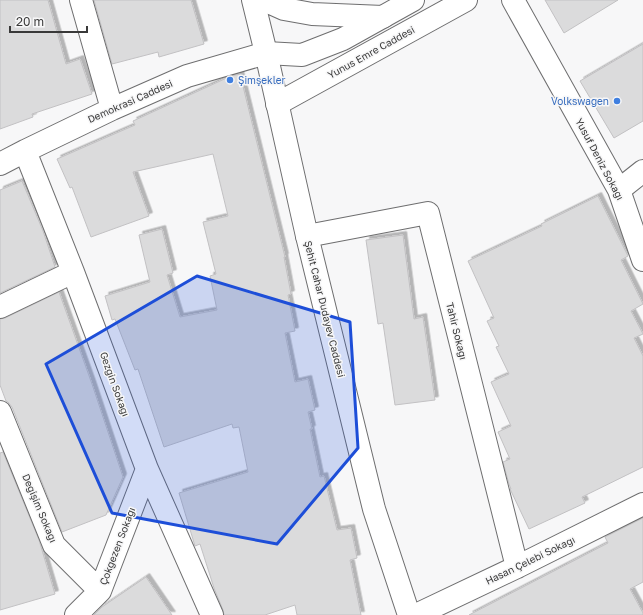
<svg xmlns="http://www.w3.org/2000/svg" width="643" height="615" font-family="'Golos Text',sans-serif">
<defs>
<filter id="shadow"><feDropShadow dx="3.5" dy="-3.5" stdDeviation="0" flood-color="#0004"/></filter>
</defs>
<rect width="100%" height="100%" fill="#f7f7f8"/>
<path fill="#dbdbdc" stroke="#c2c1c3" filter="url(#shadow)" d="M0 0H48L66 64 80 59 92 94 32 114 33 117 0 129Z
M94 0H191L204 44 159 57 158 52 112 64Z
M545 0H618L564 33Z
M643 44V121L614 138 580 81Z
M240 74 285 257H284L291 294 288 295 295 331 285 333 295 382 308 379 315 410 308 412 312 429H310L320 477 324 476 337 530 351 528 357 558 350 560 361 615H297L295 605 265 615H224L223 610 214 588 200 544 195 546 179 493 248 472 239 427 233 428 232 424 164 447 138 369 135 370 115 319 112 320 105 296 150 282 139 235 162 229 173 273 167 275 180 317 217 310 210 276 216 274 203 222 228 216 213 154 133 172 149 216 91 237 72 187 70 188 57 159 105 138 135 125 133 121 231 76Z
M22 181 43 231 55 267 0 293V190Z
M598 196 628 256 621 260 643 304 631 311 643 334 634 338 643 356V467L582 497 585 503 529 529 511 491 510 489H511L509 484 503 462 510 459 498 432 511 426 491 382 509 374 496 347 499 346 487 321 494 318 468 261 542 226 541 224Z
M403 235 414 319 423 317 435 400 395 405 383 323 378 324 366 240Z
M59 292 92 384 123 477 106 515 62 532 12 407 8 402 6 401 0 385V319L5 318Z
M3 452 39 540 55 594 0 610V453Z
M643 518V582L630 589 643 613V615H469L608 543 605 537Z
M146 577 172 615H94L102 607Z"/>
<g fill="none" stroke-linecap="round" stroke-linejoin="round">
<defs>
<path id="street" d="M81 0 112 109
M513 0 619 190 643 260
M25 151 73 272 147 469 212 615
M0 164 25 151 112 109 187 76 266 53
M619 190 643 171
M307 236 428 213 517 567
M0 307 73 272
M0 412 54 545 100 591
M76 615 100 591 147 469
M416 615 517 567 643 504"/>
<path id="secondary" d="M266 53 302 55 343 39 413 0
M277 104 466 0"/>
<path id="primary" d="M253 0 266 53 307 236 374 509 409 615
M264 0 284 9 312 14 383 17"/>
</defs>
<use href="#street" stroke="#6e6e6f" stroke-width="24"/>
<use href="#secondary" stroke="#6e6e6f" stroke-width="24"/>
<use href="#primary" stroke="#6e6e6f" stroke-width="24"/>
<use href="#street" stroke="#fff" stroke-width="22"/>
<use href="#secondary" stroke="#fff" stroke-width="22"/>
<use href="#primary" stroke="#fff" stroke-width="22"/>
</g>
<path fill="#1d4ed8" fill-opacity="0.2" stroke="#1d4ed8" stroke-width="3" stroke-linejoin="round" d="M197 276 350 322 358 448 277 544 112 513 46 364Z"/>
<g fill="#3f7fe0" stroke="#f7f7f8" stroke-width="1.5">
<circle cx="230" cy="80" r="4"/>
<circle cx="617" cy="101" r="4"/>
</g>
<g text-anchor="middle" stroke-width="3" stroke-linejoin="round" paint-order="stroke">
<g font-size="10" fill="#393939" stroke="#f7f7f8">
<text transform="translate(371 52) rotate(-29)" y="4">Yunus Emre Caddesi</text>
<text transform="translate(130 101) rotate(-24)" y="4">Demokrasi Caddesi</text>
<text transform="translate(600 159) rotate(62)" y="4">Yusuf Deniz Sokağı</text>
<text transform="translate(325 309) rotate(76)" y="4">Şehit Cahar Dudayev Caddesi</text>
<text transform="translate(457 331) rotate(76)" y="4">Tahir Sokağı</text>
<text transform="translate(115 384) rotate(70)" y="4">Gezgin Sokağı</text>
<text transform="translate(40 508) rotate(67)" y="4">Değişim Sokağı</text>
<text transform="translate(117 546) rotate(-69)" y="4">Çokgezen Sokağı</text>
<text transform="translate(530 560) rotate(-26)" y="4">Hasan Çelebi Sokağı</text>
</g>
<g font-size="10" fill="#366cbe" stroke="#f7f7f8" text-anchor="start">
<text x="238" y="84">Şimşekler</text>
<text x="609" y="105" text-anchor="end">Volkswagen</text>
</g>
</g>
<path d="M10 26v6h77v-6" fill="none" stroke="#393939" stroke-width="2"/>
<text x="16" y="26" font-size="12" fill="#393939" stroke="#f7f7f8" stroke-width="3" paint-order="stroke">20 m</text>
</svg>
